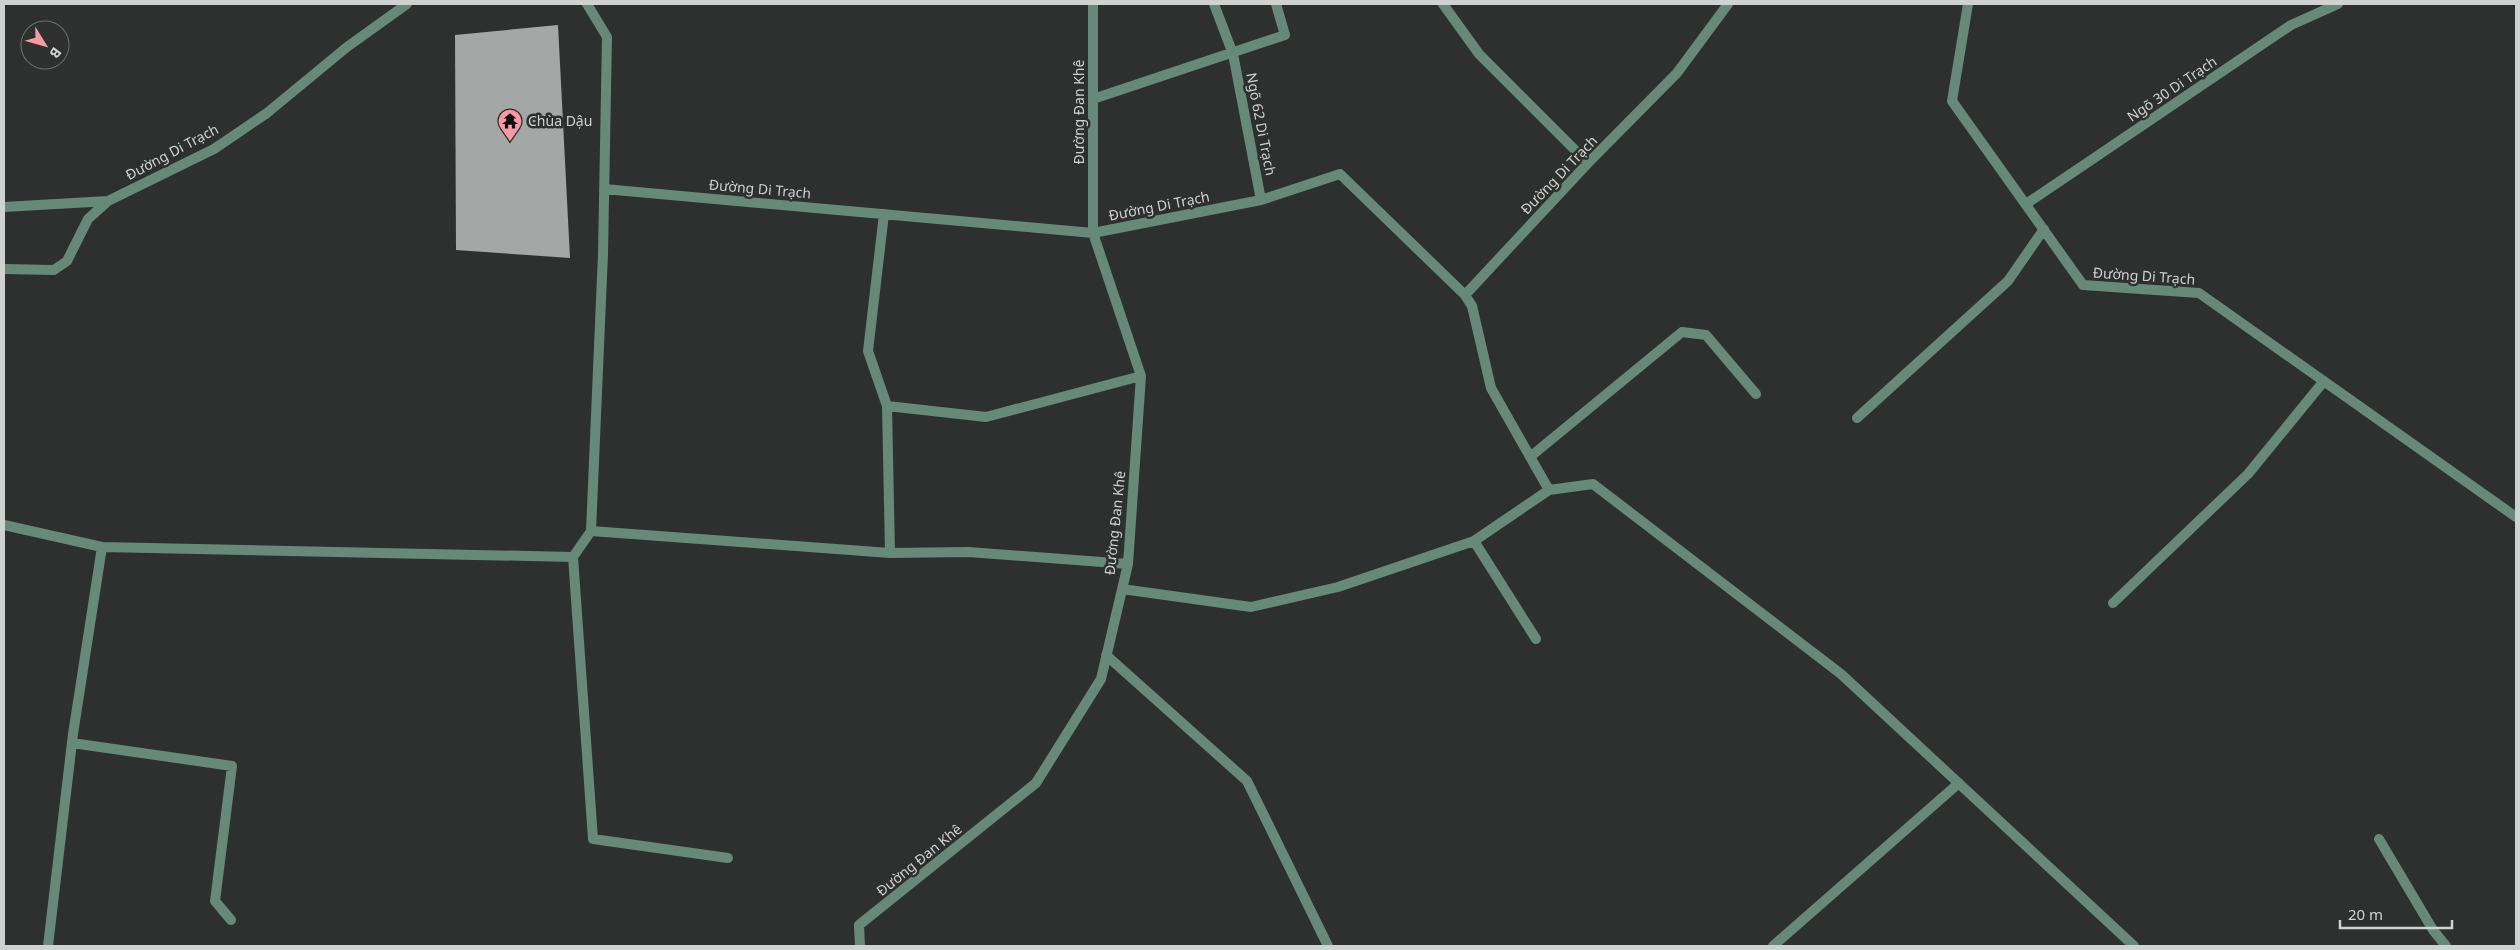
<svg xmlns="http://www.w3.org/2000/svg" width="2520" height="950" font-family="'Noto Sans',sans-serif">
<rect width="100%" height="100%" fill="#2d302f"/>
<path fill="#a3a7a5" d="M558 25 570 258 456 250 455 35Z"/>
<g fill="none" stroke-linecap="round" stroke-linejoin="round">
<path stroke="#668979" stroke-width="10" d="M2026 204 2291 25 2338 4"/>
<path stroke="#668979" stroke-width="10" d="M587 4 607 37 603 254 591 531
M1214 4 1233 54 1261 200
M1443 4 1479 54 1588 163
M1968 4 1952 101 2083 285 2199 293 2516 517
M1093 99 1285 35 1276 4
M604 189 1093 233 1261 200 1340 174 1465 295 1472 306 1491 388 1549 490 1474 541 1338 587 1251 607 1122 589
M4 207 108 201
M884 214 868 351 887 406 986 417 1141 376
M4 269 54 270 67 261 88 219 108 201 214 149 267 113 347 47 407 4
M1465 295 1588 163 1677 73 1728 4
M887 406 890 553
M1857 418 2008 281 2044 229
M1530 457 1682 332 1706 335 1756 394
M1549 490 1593 484 1841 674 2134 946
M4 525 102 547 573 557 591 531 890 553 968 552 1128 564
M1474 541 1536 639
M573 557 593 839 728 858
M2113 603 2248 474 2324 381
M1106 655 1247 781 1328 946
M72 743 232 766 215 901 231 920
M2379 839 2433 930 2446 946
M48 946 73 734 102 547
M860 946 859 925 1036 783 1101 679 1128 564 1141 376 1093 233V4
M1773 946 1959 783"/>
</g>
<defs>
<symbol id="temple-pin" viewBox="-11 -11 22 30"><path d="M0 17L-7.5 6A9.5 9.5 0 1 1 7.5 6Z" fill="#f49aa2" stroke="#2d302f"/><path d="M0-6L5-2H3V0L6.5 2.5H4V6H1.5V3h-3V6H-4V2.5H-6.5L-3 0V-2H-5Z" fill="#111"/></symbol>
</defs>
<g fill-rule="evenodd">
<use href="#temple-pin" x="496" y="107" width="28" height="38"/>
</g>
<g text-anchor="middle" stroke-width="5" stroke-linejoin="round" paint-order="stroke">
<g font-size="14" fill="#d0d2d1" stroke="#2d302f">
<text transform="translate(2172 89) rotate(-34)" y="5">Ngõ 30 Di Trạch</text>
<text transform="translate(1079 112) rotate(-90)" y="5">Đường Đan Khê</text>
<text transform="translate(1261 124) rotate(79)" y="5">Ngõ 62 Di Trạch</text>
<text transform="translate(172 152) rotate(-28)" y="5">Đường Di Trạch</text>
<text transform="translate(1559 175) rotate(-46)" y="5">Đường Di Trạch</text>
<text transform="translate(760 189) rotate(5)" y="5">Đường Di Trạch</text>
<text transform="translate(1159 206) rotate(-11)" y="5">Đường Di Trạch</text>
<text transform="translate(2144 276) rotate(4)" y="5">Đường Di Trạch</text>
<text transform="translate(1115 523) rotate(-84)" y="5">Đường Đan Khê</text>
<text transform="translate(919 860) rotate(-39)" y="5">Đường Đan Khê</text>
</g>
<g font-size="14" fill="#d0d2d1" stroke="#2d302f" text-anchor="start">
<text x="528" y="126">Chùa Dậu</text>
</g>
</g>
<rect width="2520" height="950" fill="none" stroke="#d0d2d1" stroke-width="10"/>
<g transform="translate(45 45) rotate(127)"><circle r="24" fill="#2d302f" stroke="#6e7170"/>
<path d="M0-4L9 19L0 12L-9 19Z" fill="#f49aa2"/>
<text y="-8" font-size="14" font-weight="bold" text-anchor="middle" fill="#d0d2d1">B</text>
</g>
<path d="M2340 920v8h112v-8" fill="none" stroke="#d0d2d1" stroke-width="2.5"/>
<text x="2348" y="920" font-size="15" fill="#d0d2d1" stroke="#2d302f" stroke-width="4" paint-order="stroke">20 m</text>
</svg>
